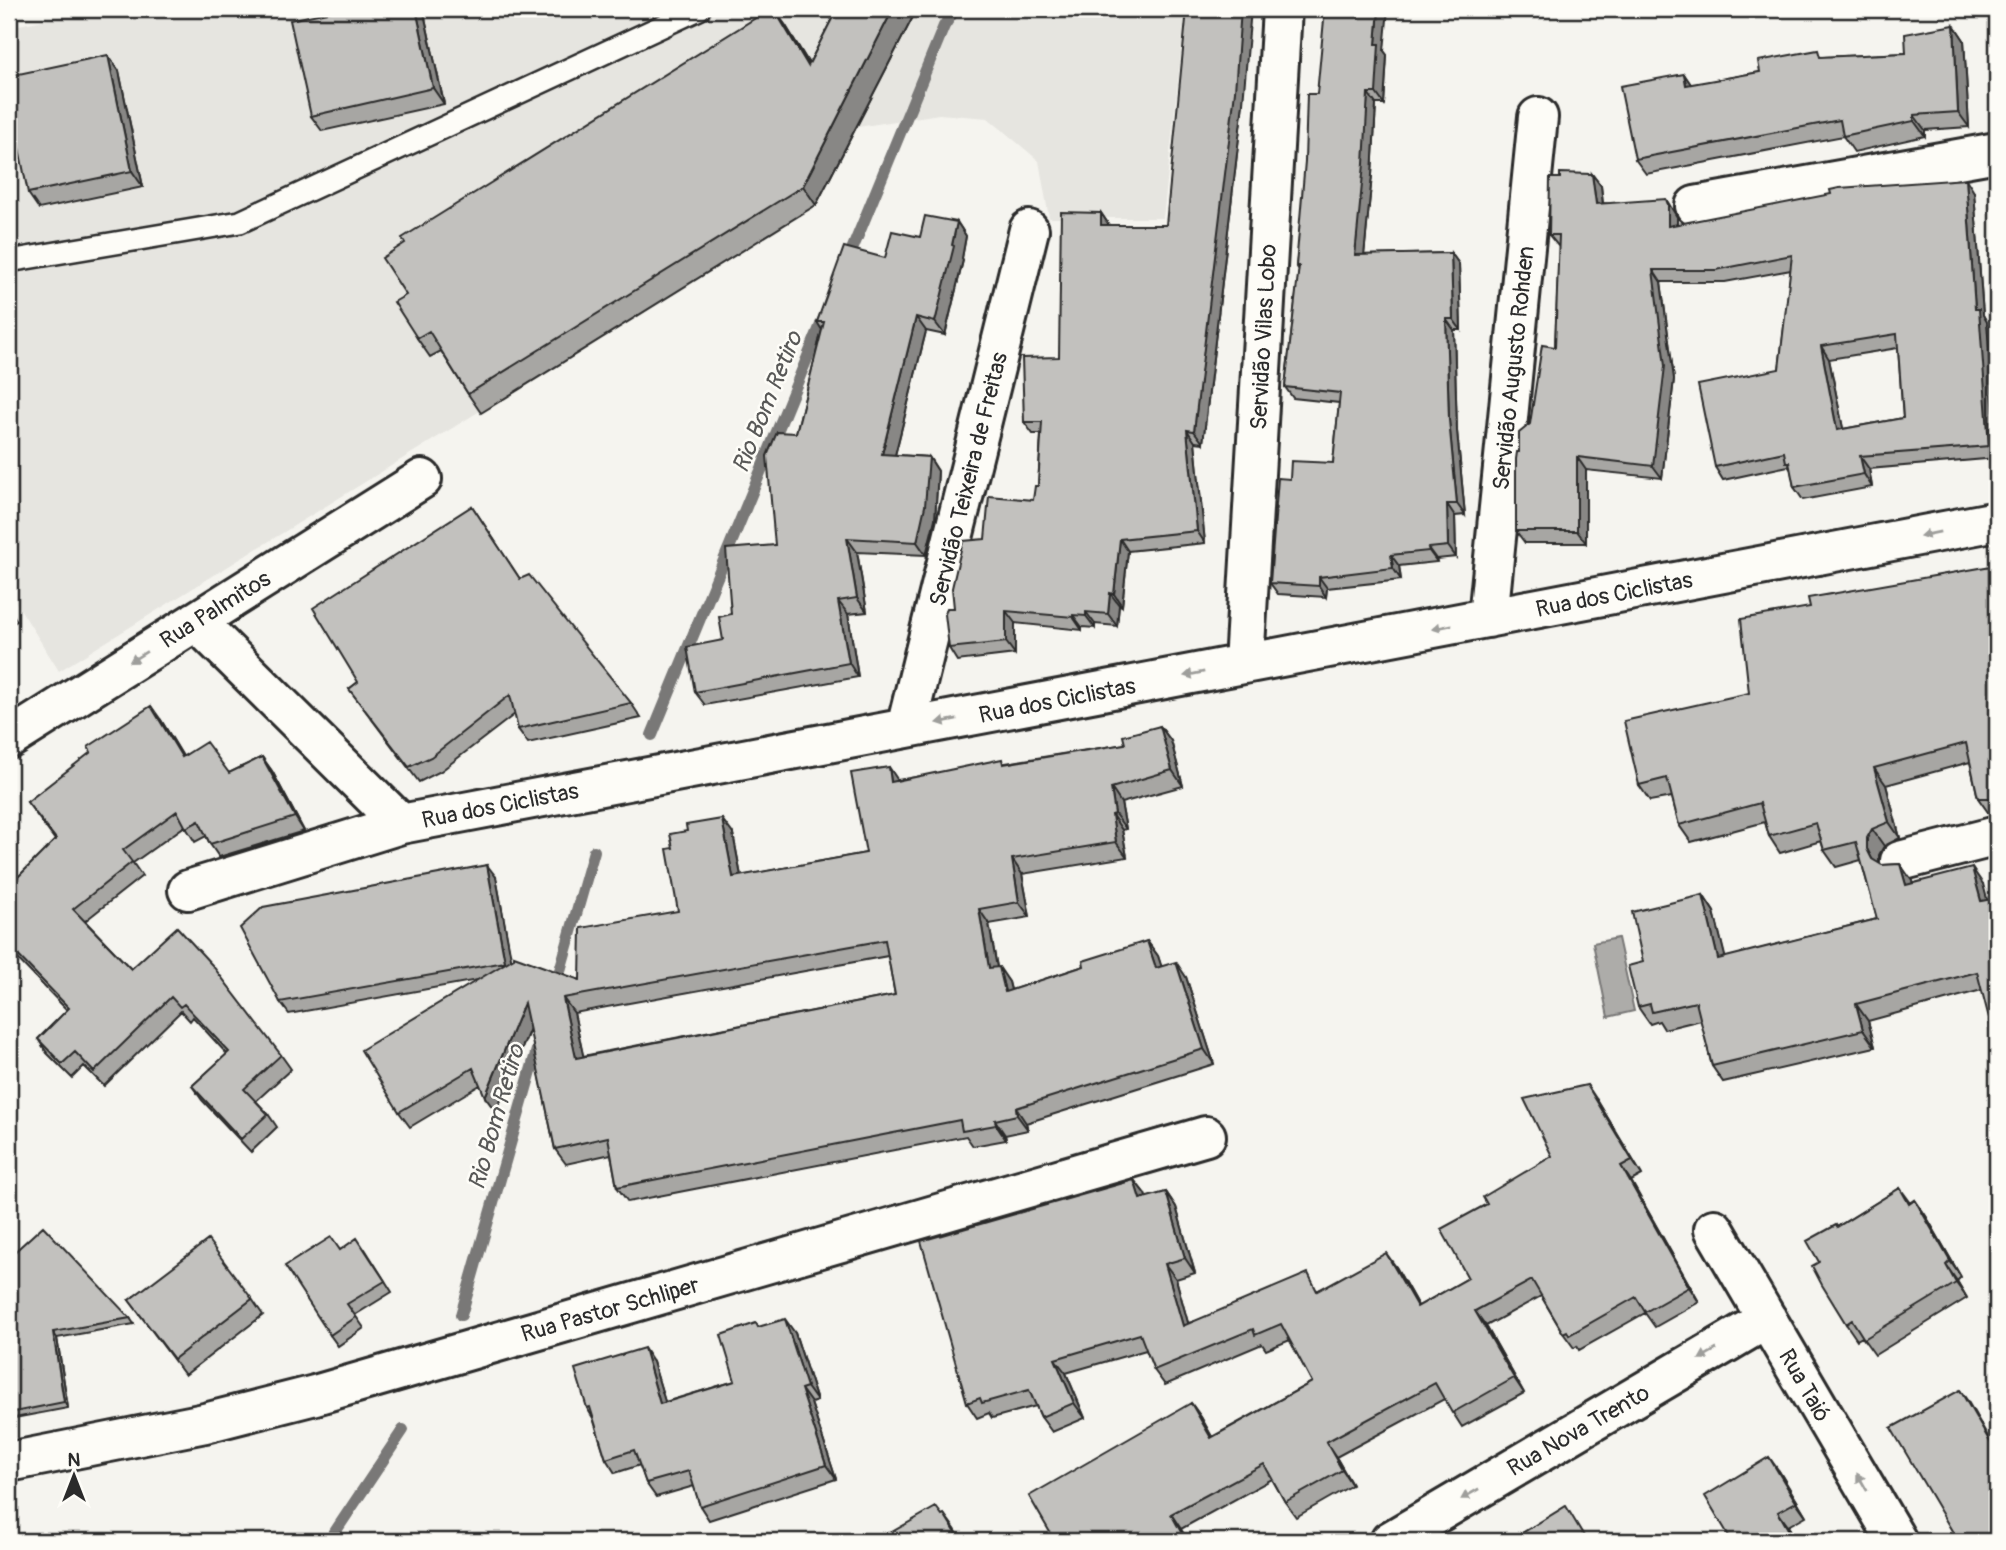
<svg xmlns="http://www.w3.org/2000/svg" width="2006" height="1550" font-family="Pangolin,sans-serif">
<rect width="100%" height="100%" fill="#f5f4ef"/>
<filter id="ink" filterUnits="userSpaceOnUse"><feTurbulence type="fractalNoise" baseFrequency=".0143" numOctaves="2"/><feDisplacementMap in="SourceGraphic" scale="14" xChannelSelector="R" yChannelSelector="G"/><feConvolveMatrix kernelMatrix="1 2 1 2 8 2 1 2 1" color-interpolation-filters="sRGB"/></filter>
<g filter="url(#ink)">
<path fill="#e6e5e0" d="M98 9H1186L1163 218H1049L1039 161 988 118 939 114 852 128 815 204 59 671 9 591V27Z"/>
<path fill="#adaca9" stroke="#797877" stroke-width="2" d="M1618 938 1634 1011 1608 1017 1593 943Z"/>
<g fill="none" stroke-linecap="round" stroke-linejoin="round">
<path stroke="#797877" stroke-width="12" d="M847 262 944 26 955 9
M652 735 825 315
M555 988 594 851
M461 1315 539 1043
M329 1541 403 1430"/>
<defs>
<path id="lane" d="M9 261 240 222 699 9"/>
<path id="street" d="M1695 206 1997 152
M1488 618 1538 117
M196 621 401 824 1997 521
M1244 664 1282 9
M906 728 1029 230
M9 739 422 479
M1900 861 1997 836
M188 890 401 824
M1714 1229 1897 1541
M9 1462 205 1423 315 1395 1206 1136
M1390 1541 1767 1319"/>
</defs>
<use href="#lane" stroke="#2b2b2b" stroke-width="26"/>
<use href="#street" stroke="#2b2b2b" stroke-width="44"/>
<use href="#lane" stroke="#fdfcf7" stroke-width="21"/>
<use href="#street" stroke="#fdfcf7" stroke-width="38"/>
</g>
<path fill="#a7a6a3" stroke="#2b2b2b" stroke-width="2" fill-rule="evenodd" d="M416 9H423L444 104 322 131 311 116Z
M774 9 786 26 809 64 837 9H917L816 205 481 413 468 394 441 351 430 357 417 338 406 295Z
M1954 25 1964 40 1969 127 1925 130V136L1854 152 1843 136 1646 174 1635 159 1684 74 1691 85 1760 72 1823 57 1906 53Z
M1384 51 1387 55 1384 104H1376L1372 175 1364 255 1451 253 1459 264 1461 330H1454L1457 431 1465 515 1455 516 1456 557 1436 559 1437 562 1399 566 1401 580 1327 588 1326 597 1278 594 1270 583 1290 479 1333 463 1339 403 1293 398 1285 387 1299 270 1296 266 1317 94Z
M119 71 143 187 39 209 28 193Z
M1243 103 1203 443 1195 442 1205 543 1128 551 1122 606 1119 605 1117 626 1095 624V628L1082 627V630L1015 623V654L957 661 949 648 954 608 985 539 1033 500 1038 486 1041 434H1033L1024 422 1059 357 1101 213 1109 225H1166Z
M1592 174 1601 186 1603 203 1674 212 1677 217V224L1974 192 1983 315 1987 322 1997 458 1869 469 1872 487 1803 500 1794 487 1791 470 1788 466 1723 480 1715 467 1779 369 1791 270 1725 282H1661L1674 379 1662 478 1586 470V543H1525L1516 531 1519 452 1555 347 1559 247 1549 235 1560 178ZM1898 348 1903 418 1843 429 1829 359Z
M957 222 966 236 962 258 963 260 945 335 926 331 895 455 929 457 938 471 935 519 926 555 857 552 867 612 848 614 858 677 705 705 695 692 723 640 731 614 775 545 796 433 822 330 817 322 885 258Z
M472 506 520 579 631 703 641 718 528 743 518 729 515 714 441 771 419 782 349 689 358 682Z
M1997 565V815H1990L1978 798 1970 762 1886 785 1900 838 1884 846 1879 855V863L1882 865 1900 864 1912 883 1983 884 1982 990 1868 1021 1875 1047 1723 1082 1712 1066 1701 1020 1664 1029 1659 1021 1650 1024 1638 1007 1643 962 1703 895 1714 912 1725 958 1877 919 1861 860 1836 867 1824 850 1821 841 1780 853 1769 836 1765 822 1691 842 1679 825 1672 797 1650 801 1639 785 1749 693 1810 607Z
M9 608 17 621 9 626Z
M161 720 183 757 229 773 262 757 272 771 304 831 219 857 210 844 206 836 195 842 185 826 133 863 142 876 85 921 131 969 281 1055 291 1069 256 1101 268 1114 277 1127 251 1152 202 1100 192 1086 227 1054 193 1017 190 1021 181 1011 104 1086 84 1066 72 1078 47 1053 38 1039 67 1010 9 950V886L55 840 27 802Z
M1160 726 1171 741 1183 786 1121 803 1126 829 1122 830 1127 857 1022 874 1030 917 989 924 997 967 1009 982 1011 990 1084 966 1147 941 1158 956 1161 966 1186 977 1214 1064 1026 1123 1028 1130 1005 1135 1006 1140 973 1146 966 1136 628 1202 617 1187 611 1154 566 1164 555 1149 530 1029 496 1112 480 1085 410 1127 399 1112 477 980 289 1014 280 1002 496 877 511 960 580 980 678 911 733 834 741 876 866 853 898 780 1125 744ZM888 956 895 995 583 1056 574 1013Z
M1597 1100 1642 1175 1631 1181 1699 1302 1655 1327 1645 1313 1579 1350 1577 1346 1574 1348 1563 1333 1541 1296 1486 1326 1524 1393 1462 1427 1444 1399 1336 1457 1352 1485 1296 1517 1285 1502 1272 1479 1181 1529 1055 1541 1191 1403 1201 1417 1212 1437 1312 1382 1290 1340 1266 1350 1262 1344 1165 1385 1154 1370 1146 1350 1066 1373 1085 1418 1052 1432 1041 1417 1036 1406 992 1418 989 1413 977 1418 967 1403 1134 1180 1145 1194 1146 1198 1166 1192 1176 1207 1195 1273 1176 1279 1188 1323 1319 1290 1396 1267 1418 1306 1468 1278 1487 1204 1552 1156Z
M1900 1188 1911 1203 1915 1200 1926 1216 1961 1277 1957 1281 1967 1298 1875 1355 1862 1337 1857 1340 1846 1324 1837 1227Z
M365 1249 392 1292 355 1315 364 1328 338 1346 330 1335 340 1250Z
M9 1257 130 1318 134 1324 57 1338 68 1408 9 1419Z
M252 1299 263 1315 185 1375 129 1300Z
M759 1327 795 1333 817 1401 811 1403 836 1479 709 1520 700 1506 694 1486 656 1497 646 1483 640 1465 615 1473 606 1459 593 1418 587 1408 653 1362 665 1402 735 1381Z
M1779 1471 1806 1516 1788 1526 1797 1541H1732Z"/>
<path fill="#888785" stroke="#2b2b2b" stroke-width="2" d="M416 9H423L444 104 433 88Z
M774 9 786 26 822 85 808 66Z
M893 9H917L816 205 803 186Z
M1241 9H1251L1243 103 1203 443 1194 431Z
M1379 9H1388L1384 51 1387 55 1384 104 1376 93V44Z
M1954 25 1964 40 1969 127 1958 112Z
M108 55 119 71 143 187 132 171Z
M1684 74 1695 90 1686 85Z
M1368 93 1376 104 1372 175 1363 266 1355 255Z
M1914 115 1925 130V136L1914 121Z
M1592 174 1601 186 1604 216 1596 204Z
M1966 179 1974 192 1983 315 1987 322 1997 457 1989 446 1975 309Z
M1666 199 1677 217V238L1668 226Z
M1101 213 1109 225H1101Z
M957 222 966 236 962 258 963 260 945 335 935 322Z
M1451 253 1459 264 1461 330 1453 319Z
M1653 270 1661 282 1674 379 1662 478 1653 466Z
M916 317 926 331 892 467 882 454Z
M1446 319 1454 330 1457 431 1465 515 1457 504 1449 420Z
M1821 346 1829 359 1846 443 1837 430Z
M1187 430 1195 442 1205 543 1197 531Z
M1860 456 1869 469 1872 487 1864 474Z
M929 457 938 471 935 519 926 555 917 542Z
M1577 457 1586 470V543L1577 531Z
M1447 504 1455 516 1456 557 1448 546Z
M847 538 857 552 867 612 857 598Z
M1120 539 1128 551 1122 606 1114 594Z
M1428 548 1436 559 1437 562 1429 551Z
M1391 555 1399 566 1401 580 1393 568Z
M1319 577 1327 588 1326 597 1319 586Z
M1110 593 1119 605 1117 626 1108 614Z
M838 601 848 614 858 677 849 663Z
M1006 611 1015 623V654L1006 642Z
M1086 612 1095 624V628L1086 616Z
M1073 615 1082 627V630L1073 617Z
M151 706 161 720 192 771 182 757Z
M1160 726 1171 741 1183 786 1172 770Z
M262 757 272 771 304 831 295 817Z
M889 767 899 782H891Z
M1874 768 1886 785 1900 838 1889 822Z
M1111 788 1121 803 1126 829 1115 814Z
M1112 815 1122 830 1127 857 1116 842Z
M722 819 733 834 744 892 733 877Z
M1872 829 1884 846 1879 855V866L1872 859 1867 849V838Z
M1012 859 1022 874 1030 917 1019 902Z
M1900 864 1912 881 1918 902 1906 885Z
M487 865 496 877 514 974 505 962Z
M1972 868 1983 884 1992 918 1981 901Z
M1703 895 1714 912 1730 976 1718 959Z
M979 909 989 924 1000 984 989 968Z
M1147 941 1158 956 1167 983 1156 968Z
M1176 962 1186 977 1214 1064 1204 1049Z
M999 967 1009 982 1015 1007 1005 992Z
M563 998 574 1013 587 1073 576 1058Z
M524 1003 534 1018 496 1112 485 1097Z
M1856 1004 1868 1021 1875 1047 1863 1030Z
M1587 1085 1597 1100 1642 1175 1632 1160Z
M1016 1108 1026 1123 1028 1130 1017 1115Z
M995 1120 1005 1135 1006 1140 996 1125Z
M1621 1166 1631 1181 1699 1302 1689 1287Z
M1134 1180 1145 1194 1151 1214 1140 1199Z
M1166 1192 1176 1207 1195 1273 1185 1258Z
M1915 1200 1926 1216 1961 1277 1950 1261Z
M1386 1253 1396 1267 1427 1322 1417 1307Z
M1165 1264 1176 1279 1193 1341 1183 1326Z
M1946 1265 1957 1281 1967 1298 1956 1283Z
M1475 1311 1486 1326 1524 1393 1514 1378Z
M785 1319 795 1333 817 1401 807 1387Z
M53 1332 57 1338 68 1408 64 1402Z
M644 1348 653 1362 670 1418 660 1404Z
M1055 1359 1066 1373 1085 1418 1074 1403Z
M801 1389 811 1403 836 1479 826 1465Z
M1960 1390 1967 1400 1997 1452V1454Z
M1191 1403 1201 1417 1221 1453 1211 1438Z
M1326 1442 1336 1457 1352 1485 1342 1470Z
M1769 1457 1779 1471 1806 1516 1796 1502Z
M1778 1512 1788 1526 1797 1541H1795Z
M944 1514 955 1529 962 1541H961Z
M1171 1514 1181 1529 1188 1541H1186Z
M9 1530 15 1539V1541H9Z"/>
<path fill="#c2c1be" stroke="#2b2b2b" stroke-width="2" fill-rule="evenodd" d="M341 9H416L433 88 311 116 290 20Z
M770 9H774L808 66 837 9H893L803 186 468 394 429 331 417 338 394 302 406 295 382 258 405 243 402 238Z
M1187 9H1241L1235 91 1194 431 1187 430 1197 531 1120 539 1114 594 1110 593 1108 614 1086 612V616L1073 615V617L1006 611V642L949 648 945 614 947 608H954L952 588 963 541 985 539 989 496 1033 500 1035 486H1038L1042 422H1024L1022 358 1059 357 1061 212 1101 213V225H1166Z
M1325 9H1379L1376 44H1379L1376 93H1368L1364 164 1355 255 1451 253 1453 319H1446L1449 420 1457 504H1447L1448 546 1428 548 1429 551 1391 555 1393 568 1319 577V586L1270 583 1278 478 1290 479 1291 461 1333 463 1340 393 1285 387 1299 266H1296L1305 161 1307 94H1317Z
M1954 25 1958 112 1914 115V121L1843 136 1840 120 1635 159 1620 86 1684 74 1686 85 1760 72 1758 61 1818 50 1820 57 1906 53 1905 34Z
M108 55 132 171 28 193 9 98V76Z
M1560 173 1592 174 1596 204 1666 199 1668 205V226L1831 194 1830 190 1839 188 1966 179 1975 309H1979L1989 446 1860 456 1864 474 1794 487 1789 462H1786L1784 452 1715 467 1698 385 1779 369 1792 255 1716 270H1653L1665 366 1653 466 1577 457V531H1516V459L1517 452H1519V433L1530 424 1542 345 1555 347 1559 235H1549L1550 178H1560ZM1897 334 1903 418 1837 430 1821 346Z
M925 216 957 222 952 245 954 246 935 322 916 317 882 454 929 457 925 506 917 542 847 538 857 598 838 601 849 663 695 692 687 647 723 640 719 617 731 614 726 549 775 545 767 456 777 432 796 433 824 322H817L844 247 885 258 892 231 920 237Z
M472 506 520 579 529 575 631 703 518 729 510 695 431 757 409 767 349 689 358 682 313 608Z
M1997 565V802L1990 798H1978L1966 743 1874 768 1889 822 1872 829 1867 838V849L1872 859 1882 865 1900 864 1906 885 1972 868 1981 901 1997 898V1049L1977 972 1856 1004 1863 1030 1712 1066 1696 1002 1652 1012 1650 1004 1638 1007 1628 966 1643 962 1632 912 1703 895 1718 959 1877 919 1856 842 1824 850 1816 823 1769 836 1760 803 1679 825 1667 778 1639 785 1624 721 1749 693 1741 619 1810 607 1808 598Z
M151 706 182 757 206 742 229 773 262 757 295 817 210 844 199 821 186 828 177 811 123 850 132 862 73 909 131 969 177 927 212 965 281 1055 244 1089 268 1114 241 1139 192 1086 229 1052 184 1004 180 1007 171 997 94 1072 75 1052 62 1064 38 1039 69 1008 9 946V886L56 839 27 802 91 752 88 747Z
M1160 726 1172 770 1111 788 1115 814 1112 815 1116 842 1012 859 1019 902 979 909 989 968 999 967 1005 992 1084 966 1083 961 1147 941 1156 968 1176 962 1204 1049 1016 1108 1017 1115 995 1120 996 1125 962 1131 960 1120 617 1187 608 1137 555 1149 524 1003 485 1097 473 1068 399 1112 361 1050 514 958V956L580 980 581 928 678 911 667 849 673 848 670 834 687 831 686 825 722 819 733 877 866 853 851 773 889 767 891 782 1002 759 1003 764 1125 744 1123 736ZM885 940 895 995 576 1058 563 998Z
M487 865 505 962 280 1002 240 928 263 907Z
M1587 1085 1632 1160 1621 1166 1689 1287 1645 1312 1636 1297 1569 1335 1567 1331 1563 1333 1532 1280 1475 1311 1514 1378 1452 1413 1435 1383 1326 1442 1342 1470 1285 1502 1264 1464 1171 1514 1186 1541H1055L1029 1496 1191 1403 1211 1438 1312 1382 1281 1324 1255 1335 1253 1329 1154 1370 1140 1334 1055 1359 1074 1403 1041 1417 1029 1390 982 1403 980 1398 967 1403 921 1241 1134 1180 1140 1199 1166 1192 1185 1258 1165 1264 1183 1326 1308 1273 1317 1291 1386 1253 1417 1307 1468 1278 1441 1229 1487 1204 1483 1197 1552 1156 1524 1099Z
M1900 1188 1909 1204 1915 1200 1950 1261 1946 1265 1956 1283 1864 1339 1852 1320 1846 1324 1822 1285 1812 1266 1819 1262 1807 1241 1836 1225 1837 1227Z
M43 1226 130 1318 53 1332 64 1402 9 1413V1257Z
M331 1237 340 1250 357 1238 385 1281 347 1304 356 1317 330 1335 285 1266Z
M208 1240 252 1299 174 1359 129 1300Z
M785 1319 807 1387 801 1389 826 1465 700 1506 689 1471 646 1483 634 1450 606 1459 590 1407 587 1408 575 1369 644 1348 660 1404 735 1381 721 1335 756 1323 758 1327Z
M1960 1390 1997 1454V1541H1958L1891 1428Z
M1769 1457 1796 1502 1778 1512 1795 1541H1732L1705 1496Z
M1566 1506 1587 1541H1509Z
M936 1507 942 1515 944 1514 961 1541H876Z
M867 1534 871 1541H855Z"/>
<defs><path id="oneway-solid" d="M-6-.8H1V-3.2L6.5 0L1 3.2V.8H-6Z" transform="scale(1.75)"/></defs>
<g fill="#9e9e9b">
<use href="#oneway-solid" transform="translate(1930 534) rotate(169)"/>
<use href="#oneway-solid" transform="translate(1442 627) rotate(169)"/>
<use href="#oneway-solid" transform="translate(138 657) rotate(148)"/>
<use href="#oneway-solid" transform="translate(1194 674) rotate(169)"/>
<use href="#oneway-solid" transform="translate(947 721) rotate(169)"/>
<use href="#oneway-solid" transform="translate(1708 1354) rotate(150)"/>
<use href="#oneway-solid" transform="translate(1862 1482) rotate(-120)"/>
<use href="#oneway-solid" transform="translate(1470 1494) rotate(150)"/>
</g>
</g>
<g text-anchor="middle" stroke-width="5" stroke-linejoin="round" paint-order="stroke">
<g font-size="23" fill="#2b2b2b" stroke="#fdfcf7">
<text transform="translate(1263 337) rotate(-87)" y="8">Servidão Vilas Lobo</text>
<text transform="translate(1513 368) rotate(-84)" y="8">Servidão Augusto Rohden</text>
<text transform="translate(968 479) rotate(-76)" y="8">Servidão Teixeira de Freitas</text>
<text transform="translate(1614 594) rotate(-11)" y="8">Rua dos Ciclistas</text>
<text transform="translate(215 609) rotate(-32)" y="8">Rua Palmitos</text>
<text transform="translate(1057 700) rotate(-11)" y="8">Rua dos Ciclistas</text>
<text transform="translate(500 805) rotate(-11)" y="8">Rua dos Ciclistas</text>
<text transform="translate(610 1309) rotate(-16)" y="8">Rua Pastor Schliper</text>
<text transform="translate(1805 1385) rotate(60)" y="8">Rua Taió</text>
<text transform="translate(1578 1430) rotate(-30)" y="8">Rua Nova Trento</text>
</g>
<g font-size="24" font-style="italic" fill="#585857" stroke="#fdfcf7">
<text transform="translate(767 402) rotate(-68)" y="8">Rio Bom Retiro</text>
<text transform="translate(496 1117) rotate(-74)" y="8">Rio Bom Retiro</text>
</g>
</g>
<rect width="2006" height="1550" fill="none" stroke="#fdfcf7" stroke-width="35"/>
<rect x="18" y="18" width="1971" height="1515" fill="none" stroke="#2b2b2b" stroke-width="2.5" filter="url(#ink)"/>
<g transform="translate(74 1476)" stroke="#fdfcf7" stroke-width="5" paint-order="stroke">
<path d="M0-5L12 26L0 18L-12 26Z" fill="#2b2b2b"/>
<text y="-10" font-size="19" font-weight="bold" text-anchor="middle" fill="#2b2b2b">N</text>
</g>
</svg>
